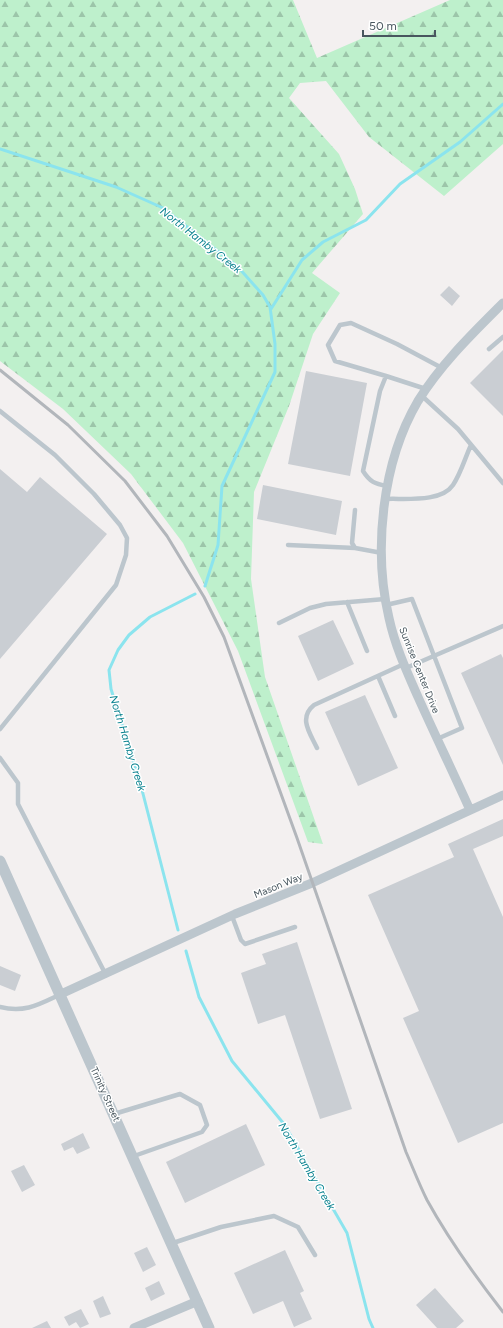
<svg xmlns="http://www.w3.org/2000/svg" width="503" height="1328" font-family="Figtree,sans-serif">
<defs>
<pattern id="forest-firs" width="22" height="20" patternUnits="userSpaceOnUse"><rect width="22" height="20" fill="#bef0cc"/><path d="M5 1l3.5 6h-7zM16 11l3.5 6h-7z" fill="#9cc5a9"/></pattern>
</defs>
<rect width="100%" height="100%" fill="#f3f0f0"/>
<path fill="url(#forest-firs)" d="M0 0H293L317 58 450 0H503V144L444 196 369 137 326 81 300 83 289 98 339 154 355 189 363 214 312 273 340 293 313 334 289 406 254 492 251 579 265 677 323 844 308 842 238 651 183 543 131 474 63 409 0 361Z"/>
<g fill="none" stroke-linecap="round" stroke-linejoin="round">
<path stroke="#8be4ee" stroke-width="3" d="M0 149 116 187 163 208 238 267 263 295 270 307 275 344V372L222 486 218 545 205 586
M271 309 302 260 323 242 366 220 400 184 460 142 503 104
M178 930 141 786 111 689 109 670 118 650 129 635 150 617 195 594
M186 951 199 997 232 1061 284 1124 347 1233 369 1319 373 1328"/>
</g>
<path fill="#caced3" d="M449 286 460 296 452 306 440 295Z
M503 350V416L470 383Z
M306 371 367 383 350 476 288 464Z
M0 469 27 492 40 477 107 534 0 659Z
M263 485 342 501 336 535 257 519Z
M333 620 354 664 318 681 298 636Z
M501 654 503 658V765L461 673Z
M365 695 398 768 358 786 325 712Z
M503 819V836L473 849 503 917V1123L458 1143 403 1018 419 1011 368 895 454 857 448 844Z
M297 942 352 1109 320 1119 285 1015 258 1024 241 973 266 964 262 954Z
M0 966 21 975 15 991 0 985Z
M246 1124 265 1165 185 1203 166 1162Z
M83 1133 90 1148 77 1154 73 1147 64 1151 61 1144Z
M24 1165 35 1185 22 1192 11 1171Z
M147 1247 156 1265 143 1272 134 1253Z
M285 1250 304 1291 300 1293 312 1319 294 1327 283 1301 253 1314 234 1273Z
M159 1281 165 1294 151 1301 145 1288Z
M435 1288 464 1321 456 1328H437L416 1305Z
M103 1296 111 1314 100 1318 93 1301Z
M81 1309 89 1324 80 1328 76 1322 69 1326 64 1317Z
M47 1321 51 1328H32Z"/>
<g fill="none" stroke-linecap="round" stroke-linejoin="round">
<path stroke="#bcc6cd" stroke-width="4.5" d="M489 349 503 337
M386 376 335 361 328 345 340 325 351 323 397 344 442 368
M422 396 458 429 503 483
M0 411 55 455 94 494 120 525 127 538 126 555 116 585 0 729
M387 486C375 484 370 482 363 471L380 391 386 376 426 389
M385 499C404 498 441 503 453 485 461 473 465 458 471 445
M355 510 352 543 355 548 382 553
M288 545 355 548
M347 602 367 651
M386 605 412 599 462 728 437 739
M279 623 310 608 326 604 385 599
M406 668 503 626
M378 676 395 716
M317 748C310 733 298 718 314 705L404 664
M0 758 18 783V804L106 975
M232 916 241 940 245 944 295 927
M0 1007C24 1013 38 1005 59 995
M114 1114 180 1094 200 1105 207 1125 202 1132 134 1156
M173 1243 221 1227 274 1216 298 1227 315 1255"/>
<path stroke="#bcc6cd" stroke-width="9" d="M470 810C453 772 435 735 418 697 407 672 395 646 389 618 373 550 382 462 418 401 441 364 472 334 503 303
M61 994 235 914 312 883 503 795
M134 1328 198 1301"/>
<path stroke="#bcc6cd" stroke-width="11" d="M0 861 209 1328"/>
<path stroke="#b2b6bb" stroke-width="3" d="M0 370 68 425 125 481 167 536 204 597 224 637 297 838 406 1152C413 1168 419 1184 427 1200 449 1240 475 1276 503 1312"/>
</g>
<g text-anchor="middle" stroke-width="3" stroke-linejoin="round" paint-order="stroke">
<g font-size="10" fill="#48565e" stroke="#fff">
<text transform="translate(420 670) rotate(68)" y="4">Sunrise Center Drive</text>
<text transform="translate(278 885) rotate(-22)" y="4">Mason Way</text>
<text transform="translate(106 1094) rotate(66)" y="4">Trinity Street</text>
</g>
<g font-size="11" font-style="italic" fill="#0b8390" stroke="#fff">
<text transform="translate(201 240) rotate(38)" y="4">North Hamby Creek</text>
<text transform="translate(128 743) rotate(73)" y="4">North Hamby Creek</text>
<text transform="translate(307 1166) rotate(59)" y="4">North Hamby Creek</text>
</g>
</g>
<path d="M363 30v6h72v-6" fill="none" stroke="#48565e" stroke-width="2"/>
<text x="369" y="30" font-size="12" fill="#48565e" stroke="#ffffff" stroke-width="3" paint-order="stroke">50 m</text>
</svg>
